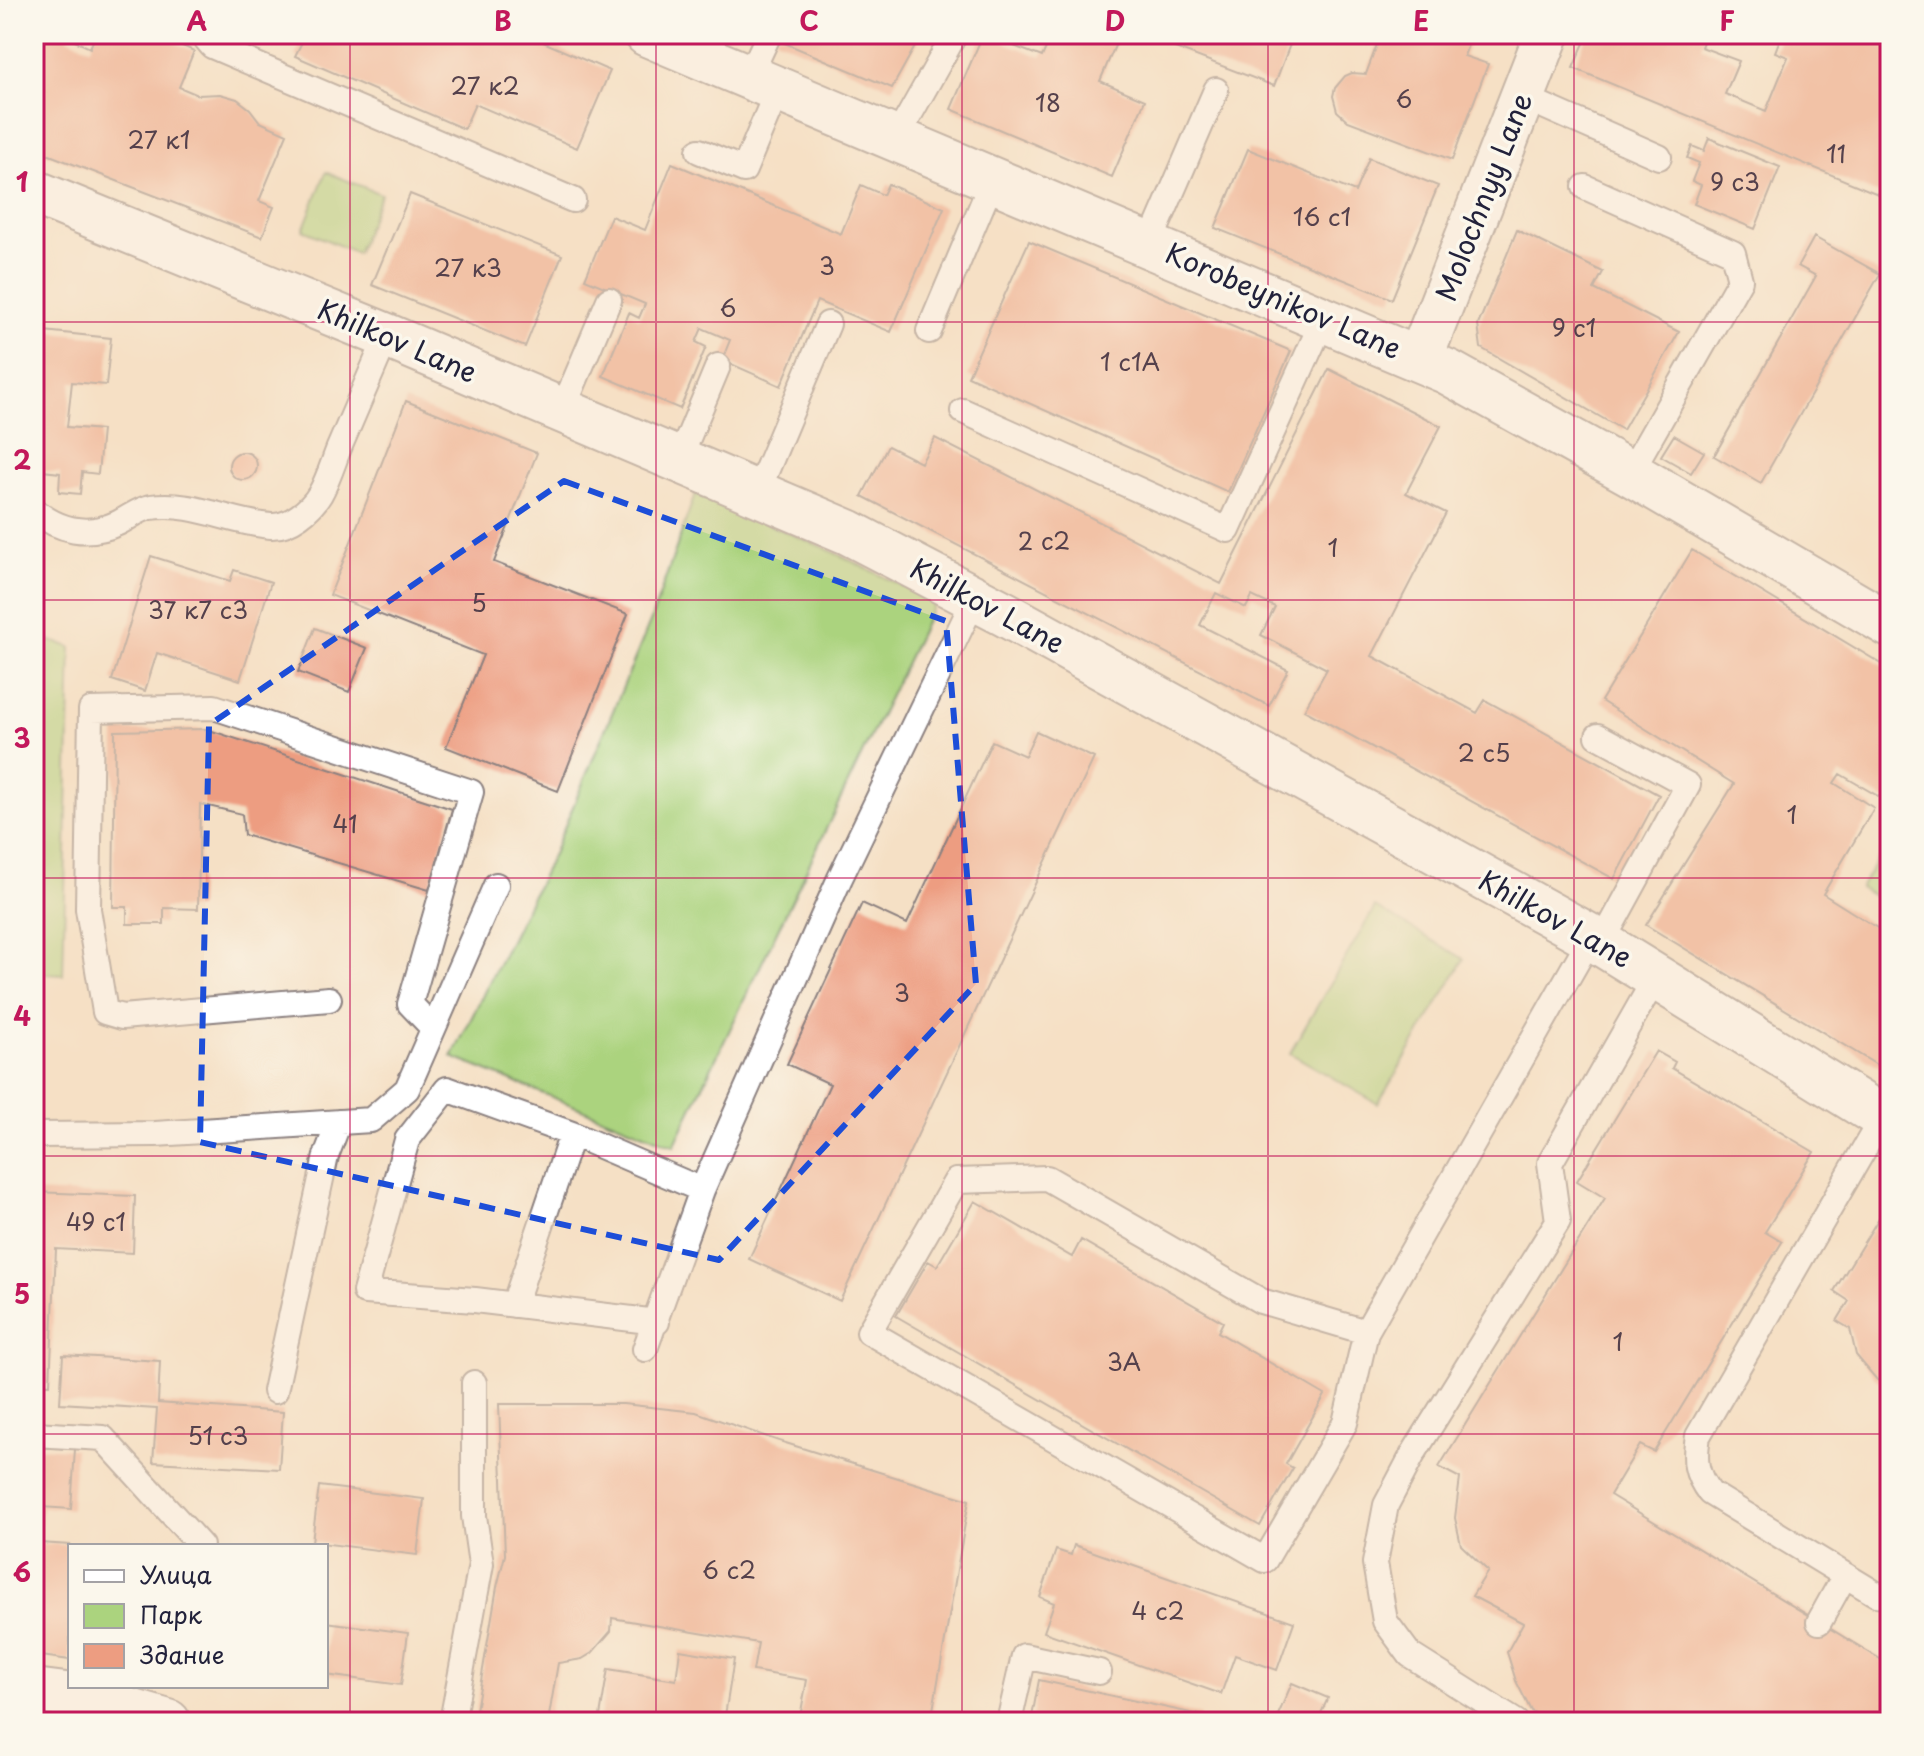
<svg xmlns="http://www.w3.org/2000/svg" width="1924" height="1756" font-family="'Playpen Sans',sans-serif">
<rect width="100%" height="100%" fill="#fbf7ec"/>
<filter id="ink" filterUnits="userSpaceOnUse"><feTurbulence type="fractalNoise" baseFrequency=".0125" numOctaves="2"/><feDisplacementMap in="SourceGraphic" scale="16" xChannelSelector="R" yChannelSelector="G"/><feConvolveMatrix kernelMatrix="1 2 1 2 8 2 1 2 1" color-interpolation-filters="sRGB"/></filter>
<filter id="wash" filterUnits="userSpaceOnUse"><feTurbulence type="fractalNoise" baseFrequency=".006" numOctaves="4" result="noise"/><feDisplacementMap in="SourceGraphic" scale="32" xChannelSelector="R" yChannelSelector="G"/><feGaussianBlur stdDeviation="1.8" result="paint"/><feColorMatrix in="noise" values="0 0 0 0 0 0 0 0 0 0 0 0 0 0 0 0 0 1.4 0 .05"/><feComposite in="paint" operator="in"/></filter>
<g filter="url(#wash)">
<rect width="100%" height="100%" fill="#f5e0c5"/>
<path fill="#abd37e" stroke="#667a5c" stroke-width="2" d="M326 172 381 194 357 253 303 230Z
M695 494 825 548 935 602 674 1146 452 1057 554 852 651 620Z
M34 636 71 647 63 975 34 973Z
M1890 839V906L1860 888Z
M1375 907 1464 959 1378 1104 1290 1053Z"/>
<g id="blocks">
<path fill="#ed9d81" d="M34 34H69L68 38 90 48 96 34H155L194 51 179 87 198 95 220 94 237 99 250 109 260 122 287 134 259 201 274 207 262 237 34 149Z
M306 34H525L610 71 577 148 475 104 464 129 295 56Z
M778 34H922L892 88 775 39Z
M983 34 1042 57 1052 34H1120L1100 81 1145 100 1112 177 951 109Z
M1181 34H1294L1274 86 1175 48Z
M1381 34H1472L1464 56 1488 64 1452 160 1348 121 1337 111 1333 96 1335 88 1345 76 1352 73 1366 74Z
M1588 34H1706L1701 47 1739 61 1725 94 1766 111 1788 57 1775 52 1782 34H1890V199L1573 68Z
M1709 138 1780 167 1755 229 1694 204 1701 185 1692 181 1699 163 1687 158 1692 146 1704 151Z
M1248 149 1355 192 1369 158 1438 186 1392 299 1215 228Z
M672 163 841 234 861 185 883 195 888 184 944 208 891 332 817 301 781 386 722 360 730 340 702 328 696 342 706 347 680 409 603 376 629 313 639 318 645 304 585 279 611 216 645 230Z
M410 194 562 255 525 347 372 285Z
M1517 230 1603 272 1594 289 1679 332 1623 430 1481 348 1478 325Z
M1814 237 1880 274 1761 483 1714 456 1816 276 1798 266Z
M1029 241 1291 351 1228 492 968 376Z
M34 330 111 338 106 385 72 382 67 427 102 430 98 474 82 472 80 494 59 492 60 473 34 470Z
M1329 369 1441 426 1406 493 1446 513 1372 656 1477 713 1485 700 1659 795 1614 879 1304 710 1327 669 1261 635 1275 607 1252 596 1246 608 1216 593 1200 625 1288 670 1269 706 862 496 888 446 921 463 935 438 1221 584Z
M406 401 537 453 494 562 628 614 558 791 446 747 483 655 330 595Z
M1674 435 1704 452 1691 473 1661 456Z
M229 466a14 14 0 1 1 28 0a14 14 0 1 1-28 0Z
M1692 550 1890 669V803L1840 774 1834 783 1874 808 1823 894 1890 936V1073L1646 925 1734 784 1601 701Z
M151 556 230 581 234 570 271 582 240 680 157 653 145 691 112 680Z
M315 628 367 648 349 692 298 672Z
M206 729 452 809 429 890 244 835 242 814 200 804 198 909 164 908V924H127V907H113L115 731Z
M1036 731 1094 758 840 1301 749 1259 830 1084 787 1064 862 903 907 924 992 741 1025 756Z
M1656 1051 1675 1062 1672 1068 1814 1152 1765 1232 1782 1242 1654 1452 1640 1445 1610 1495 1890 1665V1722H1623L1614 1717 1553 1722 1531 1711 1516 1681 1507 1652 1523 1623 1472 1596 1488 1571 1461 1545 1455 1518 1460 1478 1439 1467 1605 1198 1577 1181Z
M34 1192 135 1196 133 1253 56 1249 50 1384 34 1383Z
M1890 1200V1386L1877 1380 1856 1355 1850 1329 1837 1321 1849 1301 1834 1291Z
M975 1201 1072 1257 1081 1240 1223 1322 1218 1332 1325 1395 1286 1464 1293 1468 1260 1526 896 1316 928 1261 937 1266Z
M63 1355 160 1361 158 1403 283 1412 279 1469 153 1462 157 1409 60 1403Z
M499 1404H623L696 1412 776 1440 969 1500 931 1722H799L807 1680 753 1671 758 1643 612 1618 611 1631 592 1653 582 1659 558 1663 548 1722H474L497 1587 505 1555Z
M34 1447 75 1449 71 1509 42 1507 40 1543 70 1545V1660L34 1655 38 1591H34Z
M319 1486 424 1499 417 1555 312 1542Z
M1074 1545 1294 1622 1277 1670 1235 1655 1221 1694 1044 1632 1054 1603 1040 1597 1056 1550 1071 1555Z
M326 1622 408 1633 401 1685 326 1675Z
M680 1650 734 1659 724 1722H599L608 1669 676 1680Z
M1039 1680 1200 1715 1199 1722H1031Z
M1292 1683 1328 1698 1317 1722H1275Z"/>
</g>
</g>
<g filter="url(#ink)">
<use href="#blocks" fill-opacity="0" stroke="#8c8180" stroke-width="2"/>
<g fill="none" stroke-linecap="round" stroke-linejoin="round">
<defs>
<path id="service" d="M202 34 212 46 573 200
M749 77 769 34
M1523 97 1659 157
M896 139 955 34
M699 151 744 170 778 89
M1585 187 1733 253 1740 280 1630 473
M1149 245 1216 90
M929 331 993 179
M562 411 609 300
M963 411 1228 530 1324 318
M679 460 718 366
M757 493 828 324
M34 510C59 531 88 537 118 523 129 518 139 509 151 507 194 501 230 523 271 526 290 527 311 509 320 494 328 480 333 463 339 448 355 411 371 373 387 336
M1598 736 1688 785 1601 944
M329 999 122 1017 105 1012 88 909 91 710 214 707 471 792 410 1004 433 1028
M1882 1118 1698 1436C1694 1460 1695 1474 1710 1493L1876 1594 1890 1596
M34 1135 155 1134 371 1120 407 1089 496 885
M514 1305 572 1134
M657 1322 475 1300 365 1292 407 1140 447 1089 572 1134 702 1190
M1366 1332 1261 1301 1047 1178 956 1181 869 1332 1265 1560 1345 1423 1366 1332 1591 937
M645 1349 702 1190 840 878 975 598
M275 1391 326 1156 339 1122
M34 1434 103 1438 201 1546
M1819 1622 1845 1575
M452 1722 481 1564 474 1516V1383
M1009 1722 1024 1656 1099 1672
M1516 1722 1410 1655 1385 1621 1375 1563 1386 1505 1413 1454 1558 1221 1550 1163 1656 977"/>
<path id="minor" d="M647 34 1448 372 1630 473 1890 625
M34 192 387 336 848 532 1005 614 1591 937 1890 1122
M1420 359 1547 34
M34 1691 81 1697 168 1722"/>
</defs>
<use href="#service" stroke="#8c8180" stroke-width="28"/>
<use href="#minor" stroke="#8c8180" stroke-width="48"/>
<use href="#service" stroke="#fff" stroke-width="24"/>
<use href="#minor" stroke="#fff" stroke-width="44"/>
</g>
</g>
<path d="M0 0H1924V1756H0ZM564 481 946 621 976 984 719 1260 200 1142 209 725Z" fill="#f5e0c5" fill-opacity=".55" fill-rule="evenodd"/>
<path fill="none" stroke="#1d4ed8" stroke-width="6" stroke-dasharray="16 10" stroke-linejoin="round" d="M564 481 946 621 976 984 719 1260 200 1142 209 725Z"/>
<path fill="none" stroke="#c2185b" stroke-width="2" stroke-opacity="0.55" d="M350 34V1722M656 34V1722M962 34V1722M1268 34V1722M1574 34V1722M34 322H1890M34 600H1890M34 878H1890M34 1156H1890M34 1434H1890"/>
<g text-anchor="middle" stroke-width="7" stroke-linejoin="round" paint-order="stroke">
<g font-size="24" fill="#55414c">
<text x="485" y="95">27 к2</text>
<text x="1404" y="108">6</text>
<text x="1048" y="112">18</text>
<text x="159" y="149">27 к1</text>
<text x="1836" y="163">11</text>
<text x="1735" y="191">9 с3</text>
<text x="1322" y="226">16 с1</text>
<text x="827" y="275">3</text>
<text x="468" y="277">27 к3</text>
<text x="728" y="317">6</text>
<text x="1574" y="337">9 с1</text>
<text x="1130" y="371">1 с1А</text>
<text x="1044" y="550">2 c2</text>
<text x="1333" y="557">1</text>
<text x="479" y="612">5</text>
<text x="198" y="619">37 к7 с3</text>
<text x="1484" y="762">2 с5</text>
<text x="1792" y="824">1</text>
<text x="345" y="833">41</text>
<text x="902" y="1002">3</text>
<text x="96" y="1231">49 с1</text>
<text x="1618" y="1351">1</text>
<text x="1124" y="1371">3А</text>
<text x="218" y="1445">51 с3</text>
<text x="729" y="1579">6 с2</text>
<text x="1158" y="1620">4 с2</text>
</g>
<g font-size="28" fill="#22223b" stroke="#fbf7ec">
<text transform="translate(1484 197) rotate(-69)" y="10">Molochnyy Lane</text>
<text transform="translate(1283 301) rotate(23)" y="10">Korobeynikov Lane</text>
<text transform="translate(397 341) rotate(23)" y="10">Khilkov Lane</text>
<text transform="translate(987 606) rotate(28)" y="10">Khilkov Lane</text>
<text transform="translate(1555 919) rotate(29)" y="10">Khilkov Lane</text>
</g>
</g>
<rect width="1924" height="1756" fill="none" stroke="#fbf7ec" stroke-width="88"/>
<rect x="68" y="1544" width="260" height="144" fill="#fbf7ec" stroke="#a4a2a5" stroke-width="2"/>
<rect x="84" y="1570" width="40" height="12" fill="#ffffff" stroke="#a4a2a5" stroke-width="2"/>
<text x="140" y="1584" font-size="24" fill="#22223b">Улица</text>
<rect x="84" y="1604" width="40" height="24" fill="#abd37e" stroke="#a4a2a5" stroke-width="2"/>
<text x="140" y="1624" font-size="24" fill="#22223b">Парк</text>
<rect x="84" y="1644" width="40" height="24" fill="#ed9d81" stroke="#a4a2a5" stroke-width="2"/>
<text x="140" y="1664" font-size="24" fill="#22223b">Здание</text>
<rect x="44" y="44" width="1836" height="1668" fill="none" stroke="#c2185b" stroke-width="3"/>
<g font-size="26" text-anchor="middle" font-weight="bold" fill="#c2185b">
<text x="197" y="31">A</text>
<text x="503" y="31">B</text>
<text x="809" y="31">C</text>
<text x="1115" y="31">D</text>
<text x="1421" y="31">E</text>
<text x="1727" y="31">F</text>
<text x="22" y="192">1</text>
<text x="22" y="470">2</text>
<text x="22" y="748">3</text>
<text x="22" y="1026">4</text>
<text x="22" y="1304">5</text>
<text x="22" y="1582">6</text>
</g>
</svg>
